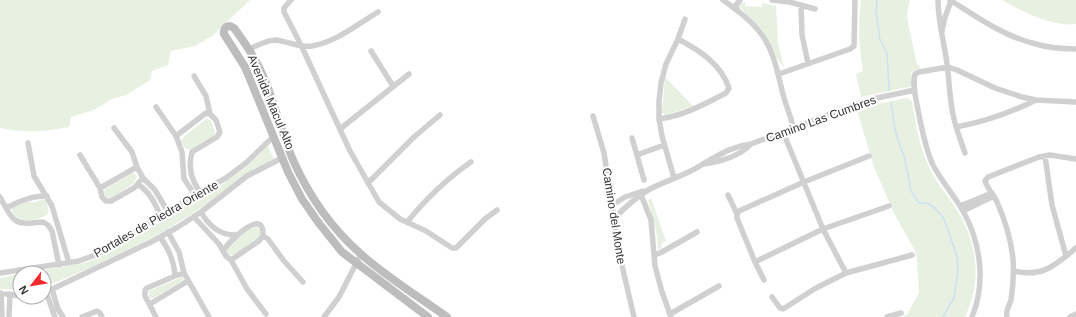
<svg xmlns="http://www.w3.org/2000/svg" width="1076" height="317" font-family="Helvetica,sans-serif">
<rect width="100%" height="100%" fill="#fff"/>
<path fill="#e8f0e1" d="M0 0H250L212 36 195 46 171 51 168 65 152 71 150 80 126 95 112 99 94 110 71 117 69 127C43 132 25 133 0 128Z
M861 0H910L907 13 908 23 917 64 921 68 911 72 913 86 861 97 856 74 863 71C859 47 858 25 861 0Z
M1002 0H1076V24C1055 28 1020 11 1002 0Z
M745 2V6L762 7V3L776 6 778 43 784 67C774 58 770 42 762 30 755 21 744 15 739 4Z
M665 77 693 106 666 115 662 113Z
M906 98 912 101C916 125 919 147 930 169 937 183 946 194 955 207 969 227 978 257 975 282 974 294 970 306 965 317H901L907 315 919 293 917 259 915 251 894 213 874 167 857 110 874 107 878 104Z
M207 118 211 121 215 132 214 136 190 150 185 148 181 141 187 134Z
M268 146 274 159C241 176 214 201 182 220 139 247 91 268 44 287V273H26L85 263 100 257 147 230 193 201 220 186 244 169Z
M133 173 137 175 134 183 111 198 106 197 104 193 105 189Z
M651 198 666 241 661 244 662 248 658 250 657 235 648 200Z
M43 199 46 201 49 212C45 219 25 223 18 218 15 216 13 213 12 210V207L25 202H36Z
M257 227 260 229 261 235 259 238 234 255H231L227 253 226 249C235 240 245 229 257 227Z
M20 274V290L0 289V278Z
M182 277 184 280 152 299 149 297V291Z"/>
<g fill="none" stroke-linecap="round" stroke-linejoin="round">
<path stroke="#cce1f1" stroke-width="1.5" d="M877 0 876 11 880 40 887 53 889 90
M891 103 895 130 905 160 911 191 919 203H927L935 208 944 219 957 256 958 271 954 298 943 317"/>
<path stroke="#d0d0d0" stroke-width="5.5" d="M291 0 284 8V12L301 45 350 151 379 202 400 219 426 231 452 248H456L485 219 497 210
M723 0C737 10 752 21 762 35 775 53 778 76 784 98 787 108 791 117 793 127
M772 0 790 2 815 9
M938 0C938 20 943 38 946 57 949 74 949 92 952 109 954 124 960 138 965 153
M950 0C977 17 1005 37 1036 44 1049 48 1062 49 1076 49
M801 5 802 35 808 63
M738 11 736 5 740 0
M942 31 945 17 951 1
M249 49C257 46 266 40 275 40 287 41 300 48 312 46 336 42 358 24 378 12
M371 51 393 86
M779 74 850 49 854 46 855 0
M194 76 206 96 210 114 216 120 220 132 217 137 192 152C188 168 191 180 201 193
M156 107 176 136 182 152 184 179 195 195
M593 116 604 153 620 257 634 317
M659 119C683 116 705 104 726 93L729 88C721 64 699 50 678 39
M956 127C984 122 1010 113 1036 100
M114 128 132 152 137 167 143 178 155 190 168 212
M340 129 409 74
M783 132 823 229 846 273
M176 136 206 113 210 114
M632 138 644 180
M28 143 34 176 52 206 69 263
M80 155 100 188 102 197 106 201H111L134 188 143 178
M637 155 664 145
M1045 156 1052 205 1066 256
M704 164C720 162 740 156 751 144
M674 178 662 136 659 119V101L661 83 666 64 678 39 685 19
M368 183 414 137 440 115
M138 185C149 190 156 205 161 217
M100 188 137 167
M640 192 651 220 655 266 662 292 671 317
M728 195 737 214V218L755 262 764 280
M0 197C14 222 13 226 43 222L48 225 52 231 59 265
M611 206 625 197 643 191
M960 206 992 193
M6 208C17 202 34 195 47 196
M963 211 994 196
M201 212C209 226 220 236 237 235
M737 214 739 211 804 182 869 156
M194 217 219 244 226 256 231 260 247 289 266 314
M614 219C624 208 636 197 650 189 667 180 687 175 703 164 719 155 732 146 751 144L851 106 872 99 915 90
M407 222C426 199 446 179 471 162
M168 232 179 252 184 273 209 317
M263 236 268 239 284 261 303 282
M160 237C169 249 174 260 175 276
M223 251C228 242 265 205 263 236
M655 255 662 252 697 232
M231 260 259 241 263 236
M755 262 823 229 889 206
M1014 271C1043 278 1055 265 1076 248
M0 273 79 261 98 254 195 195 226 178 246 163 273 137
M52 289 58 309 63 317
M46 292 55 317
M1 293 2 317
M44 293 151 242 178 227 201 212 247 176 282 158
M6 294 20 296
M772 297 780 308 783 309 816 288 846 273 912 255
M150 304 188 281
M670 314 719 286
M9 317 10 294
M82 317 97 311 100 313 102 317
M156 317 145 296V290L147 288 175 276 184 273
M324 317 339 297 361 254
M887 317 901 313
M972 317C986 283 981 243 963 211 954 195 942 182 933 165 925 148 922 129 918 110 916 98 912 85 915 74L919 72 948 67 957 70 995 88 1022 97 1036 100 1076 102
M1007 317C1005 311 1009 306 1011 300 1013 287 1014 272 1013 259 1011 240 1005 220 997 202 994 195 987 188 985 181L988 177 1039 157 1050 155 1076 159
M1070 317 1076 314"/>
<path stroke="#bdbdbd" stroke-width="8" d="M428 317 342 252 318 222 302 199 288 172 245 67 224 34C223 29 226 26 230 26L234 28C246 44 257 61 265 80 275 106 282 134 293 160 309 196 332 229 362 255 388 278 419 297 447 317"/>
</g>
<g text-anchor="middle" stroke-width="4" stroke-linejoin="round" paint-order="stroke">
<g font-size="12" fill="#333" stroke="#fff">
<text transform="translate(271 102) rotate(67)" y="4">Avenida Macul Alto</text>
<text transform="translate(821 119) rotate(-20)" y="4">Camino Las Cumbres</text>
<text transform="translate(614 216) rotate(81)" y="4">Camino del Monte</text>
<text transform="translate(156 219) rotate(-30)" y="4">Portales de Piedra Oriente</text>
</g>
</g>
<g transform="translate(32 285) rotate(239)"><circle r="19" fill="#ffffff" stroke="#adadad"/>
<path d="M0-3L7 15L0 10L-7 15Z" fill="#f7282e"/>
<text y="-6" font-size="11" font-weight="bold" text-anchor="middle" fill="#333333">N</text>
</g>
</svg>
